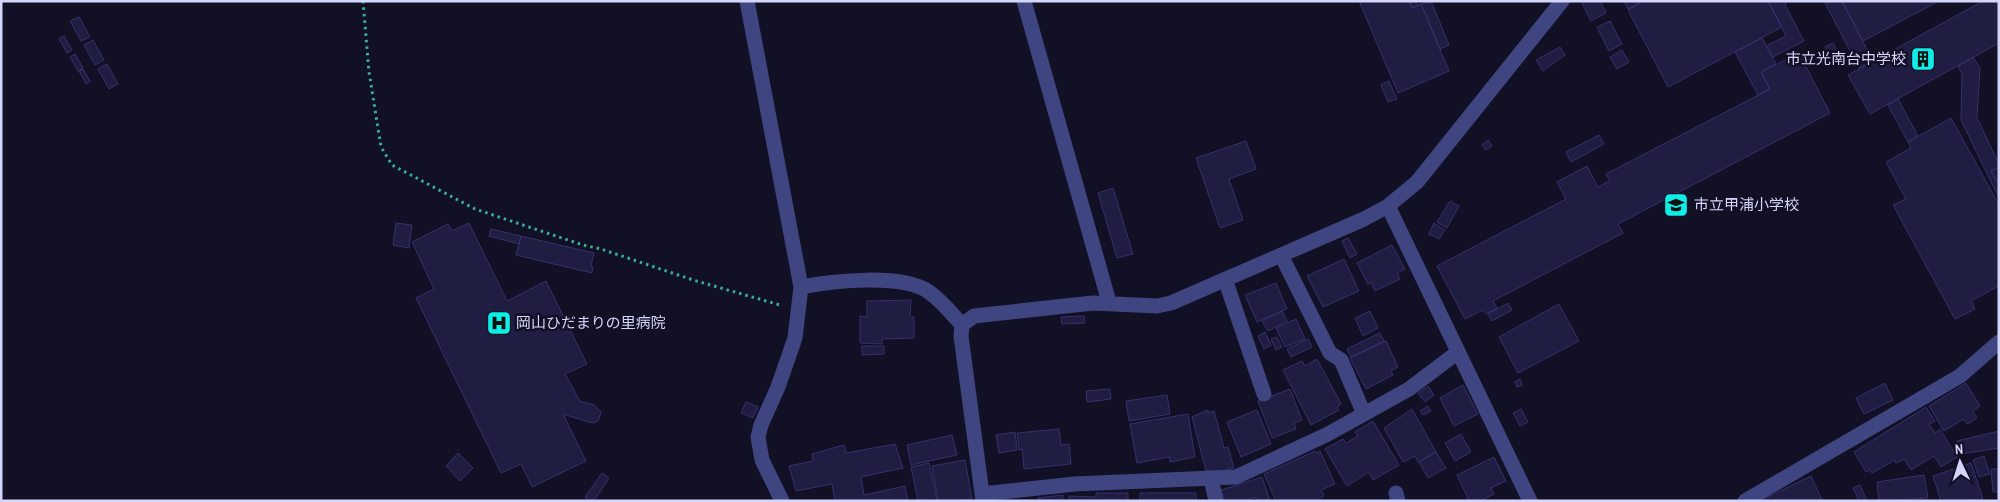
<svg xmlns="http://www.w3.org/2000/svg" width="2000" height="502" font-family="'Archivo Narrow','Noto Sans JP',sans-serif">
<rect width="100%" height="100%" fill="#111024"/>
<path fill="#201d43" stroke="#34316e" d="M1359 1H1409L1412 8 1421 4 1449 71 1398 93Z
M1409 1H1416L1418 6 1412 8Z
M1431 1 1449 45 1440 49 1421 4Z
M1585 1H1600L1606 13 1591 21 1582 3Z
M1624 1H1639L1640 3 1628 9Z
M1640 1H1768L1782 27 1668 87 1628 10 1640 3Z
M1768 1H1788L1785 5 1804 41 1773 57 1766 46 1786 36Z
M1824 1H1842L1873 61 1859 68Z
M1842 1H1939L1863 41Z
M1983 1H1999V43L1870 114 1848 75Z
M79 17 90 37 81 41 70 21Z
M1610 21 1622 44 1609 51 1597 27Z
M64 36 72 50 67 53 59 39Z
M1762 38 1776 64 1761 72 1770 89 1758 95 1735 52Z
M93 40 104 60 95 65 84 45Z
M1833 43 1837 51 1830 55 1825 47Z
M1560 47 1565 55 1543 71 1536 60Z
M1622 50 1629 62 1617 69 1610 57Z
M1799 53 1830 113 1618 224 1623 233 1493 301 1497 308 1486 314 1483 310 1465 319 1437 266 1566 199 1557 182 1587 166 1598 187 1610 181 1606 174 1770 89 1761 72Z
M75 54 83 68 78 71 70 57Z
M1973 57 1980 68 1977 118 1999 164V167L1991 171 1999 185V198L1961 120 1962 74 1958 66Z
M107 64 118 84 109 89 98 69Z
M83 69 90 81 86 84 79 71Z
M1389 81 1397 99 1388 102 1381 85Z
M1898 99 1918 136 1908 142 1888 105Z
M1951 118 1999 205V286L1971 301 1975 309 1955 319 1893 205 1906 199 1886 162 1911 148 1908 142Z
M1599 135 1604 144 1571 162 1566 152Z
M1488 140 1492 146 1486 150 1482 145Z
M1246 141 1256 169 1229 179 1243 220 1220 228 1196 158Z
M1999 167V185L1991 171Z
M1113 188 1133 254 1117 258 1098 193Z
M1450 201 1459 206 1447 228 1437 222Z
M396 223 412 225 409 248 393 245Z
M469 223 507 301 546 281 587 364 565 374 580 401 594 405 601 412 598 421 592 423 563 414 586 461 532 487 521 464 501 473 416 298 434 289 412 242 448 224 452 231Z
M1434 223 1445 230 1439 239 1429 234Z
M491 229 521 236 519 244 489 236Z
M521 236 594 253 591 266 593 267 592 273 516 255Z
M1348 238 1357 254 1350 258 1342 241Z
M1392 245 1405 269 1397 273 1400 279 1375 291 1371 283 1368 284 1357 263Z
M1344 259 1359 291 1323 307 1307 276Z
M1276 283 1287 309 1257 322 1245 295Z
M911 300 910 317H914V338L882 339V344L860 343V316L867 317V301Z
M1508 303 1512 310 1492 321 1488 314Z
M1559 304 1579 341 1518 373 1499 337Z
M1282 311 1287 321 1268 331 1262 321Z
M1370 311 1378 328 1363 336 1355 318Z
M1084 316 1085 323 1062 324 1061 317Z
M1296 319 1305 339 1285 347 1276 328Z
M1265 332 1271 345 1264 349 1258 336Z
M1380 333 1384 341 1351 357 1347 349Z
M1277 337 1282 347 1276 350 1271 339Z
M1308 339 1312 347 1291 357 1287 349Z
M1386 341 1398 367 1391 371 1393 375 1366 389 1350 358Z
M862 346H884V354L862 355Z
M1317 359 1341 404 1337 407 1339 410 1311 425 1283 370 1302 361 1305 366Z
M1520 379 1522 385 1517 387 1515 382Z
M1885 383 1893 400 1864 414 1856 398Z
M1966 383 1980 406 1973 411 1977 418 1967 424 1964 419 1944 431 1929 406Z
M1463 385 1478 414 1454 426 1440 398Z
M1428 386 1434 395 1425 402 1418 393Z
M1110 389 1111 399 1087 402 1086 391Z
M1290 389 1302 420 1294 423 1296 429 1272 438 1258 401Z
M1167 395 1170 414 1129 421 1126 401Z
M746 402 758 407 753 418 741 413Z
M1428 406 1431 411 1423 415 1420 411Z
M1926 407 1935 421 1929 424 1935 433 1940 429 1957 457 1941 467 1934 456 1911 470 1904 459 1896 463 1895 460 1872 473 1870 470 1866 472 1854 452Z
M1412 409 1436 452 1418 462 1415 456 1403 462 1384 428Z
M1521 409 1528 422 1520 426 1513 413Z
M1208 410V413L1214 411 1224 448 1228 447 1234 468 1211 474 1209 470 1206 471 1192 417Z
M1257 410 1271 444 1241 457 1227 422Z
M1188 414 1195 457 1170 462 1169 457 1137 463 1130 424Z
M1373 421 1399 465 1373 480 1369 472 1347 486 1325 449 1343 439 1346 443 1358 436 1355 432Z
M1059 429 1061 445 1069 444 1071 464 1024 469 1022 449 1019 450 1017 433Z
M1999 431V448L1961 454 1957 441Z
M1015 432 1017 450 999 453 996 435Z
M1461 434 1471 452 1455 461 1445 443Z
M952 435 957 455 911 465 907 445Z
M895 444 903 468 861 477 864 495 905 486 908 501H835L832 484 796 491 789 466 813 461 812 454 844 445 846 453Z
M1315 451 1316 453 1320 451 1335 484 1321 490 1324 496 1314 501H1276L1264 474Z
M1436 452 1446 468 1428 478 1419 462Z
M458 453 473 468 460 481 446 466Z
M1984 456 1990 474 1979 477 1973 460Z
M1494 457 1506 481 1491 488 1494 494 1480 501H1469L1457 475Z
M965 460 972 499 938 501 932 466Z
M929 463 937 501H918L911 467Z
M1971 463 1983 499 1941 501 1933 476Z
M1991 469H1999V492H1993Z
M602 473 609 478 594 501H590L585 497Z
M1924 475 1928 498 1879 501 1877 482Z
M1811 476 1822 500 1820 501H1759Z
M1262 477 1270 501H1257L1255 497 1245 501H1224L1221 490Z
M1860 485 1867 501H1859L1853 488Z
M1096 493H1128V501H1069V496L1096 497Z
M1140 493H1196V501H1140Z
M1063 495V501H1038V498Z"/>
<g fill="none" stroke-linecap="round" stroke-linejoin="round">
<path stroke="#37af97" stroke-width="3" stroke-dasharray="2.5 4" stroke-linecap="butt" d="M363 1 369 72 381 147 392 165 475 209 583 245 601 249 693 280 780 305"/>
<path stroke="#3e4580" stroke-width="15" d="M747 1 801 287 795 338 778 387 761 425 758 437 762 460 782 501
M1024 1 1109 302
M1388 206 1530 501
M1281 255 1330 353 1341 360 1364 414
M1225 279 1264 394
M801 287C832 281 902 273 929 292 942 301 952 314 962 325
M1211 479 1216 501
M1396 493 1398 501
M982 494 1075 484 1236 477 1328 434 1409 389 1458 352
M983 501 961 336 962 325 974 316 1093 303 1157 306 1171 303 1364 219 1388 206 1417 182 1562 1
M1745 501 1960 376 1999 342"/>
</g>
<defs>
<symbol id="building-square" viewBox="-11 -11 22 22"><rect x="-9" y="-9" width="18" height="18" rx="4" fill="#0feee6" stroke="#111024"/><path d="M-4-6H4V6H1V3H-1V6H-4ZM-2.5-4.3h1.7v1.8h-1.7ZM.8-4.3h1.7v1.8H.8ZM-2.5-1h1.7V.8h-1.7ZM.8-1h1.7V.8H.8Z" fill="#111"/></symbol>
<symbol id="school-square" viewBox="-11 -11 22 22"><rect x="-9" y="-9" width="18" height="18" rx="4" fill="#0feee6" stroke="#111024"/><path d="M0-5L7-2L0 1L-7-2ZM-4 1L0 2.5L4 1V4Q0 6-4 4Z" fill="#111"/></symbol>
<symbol id="hospital-square" viewBox="-11 -11 22 22"><rect x="-9" y="-9" width="18" height="18" rx="4" fill="#0feee6" stroke="#111024"/><path d="M-5-5h3v3.5h4V-5h3V5h-3V1.5h-4V5h-3Z" fill="#111"/></symbol>
</defs>
<g fill-rule="evenodd">
<use href="#building-square" x="1909" y="45" width="28" height="28"/>
<use href="#school-square" x="1662" y="191" width="28" height="28"/>
<use href="#hospital-square" x="485" y="309" width="28" height="28"/>
</g>
<g text-anchor="middle" stroke-width="5" stroke-linejoin="round" paint-order="stroke">
<g font-size="15" fill="#d5d6fc" stroke="#111024" text-anchor="start">
<text x="1906" y="64" text-anchor="end">市立光南台中学校</text>
<text x="1694" y="210">市立甲浦小学校</text>
<text x="516" y="328">岡山ひだまりの里病院</text>
</g>
</g>
<rect width="2000" height="502" fill="none" stroke="#d5d6fc" stroke-width="5"/>
<g transform="translate(1960 462) rotate(356)" stroke="#111024" stroke-width="4" paint-order="stroke">
<path d="M0-4L9 19L0 12L-9 19Z" fill="#d5d6fc"/>
<text y="-8" font-size="14" font-weight="bold" text-anchor="middle" fill="#d5d6fc">N</text>
</g>
</svg>
